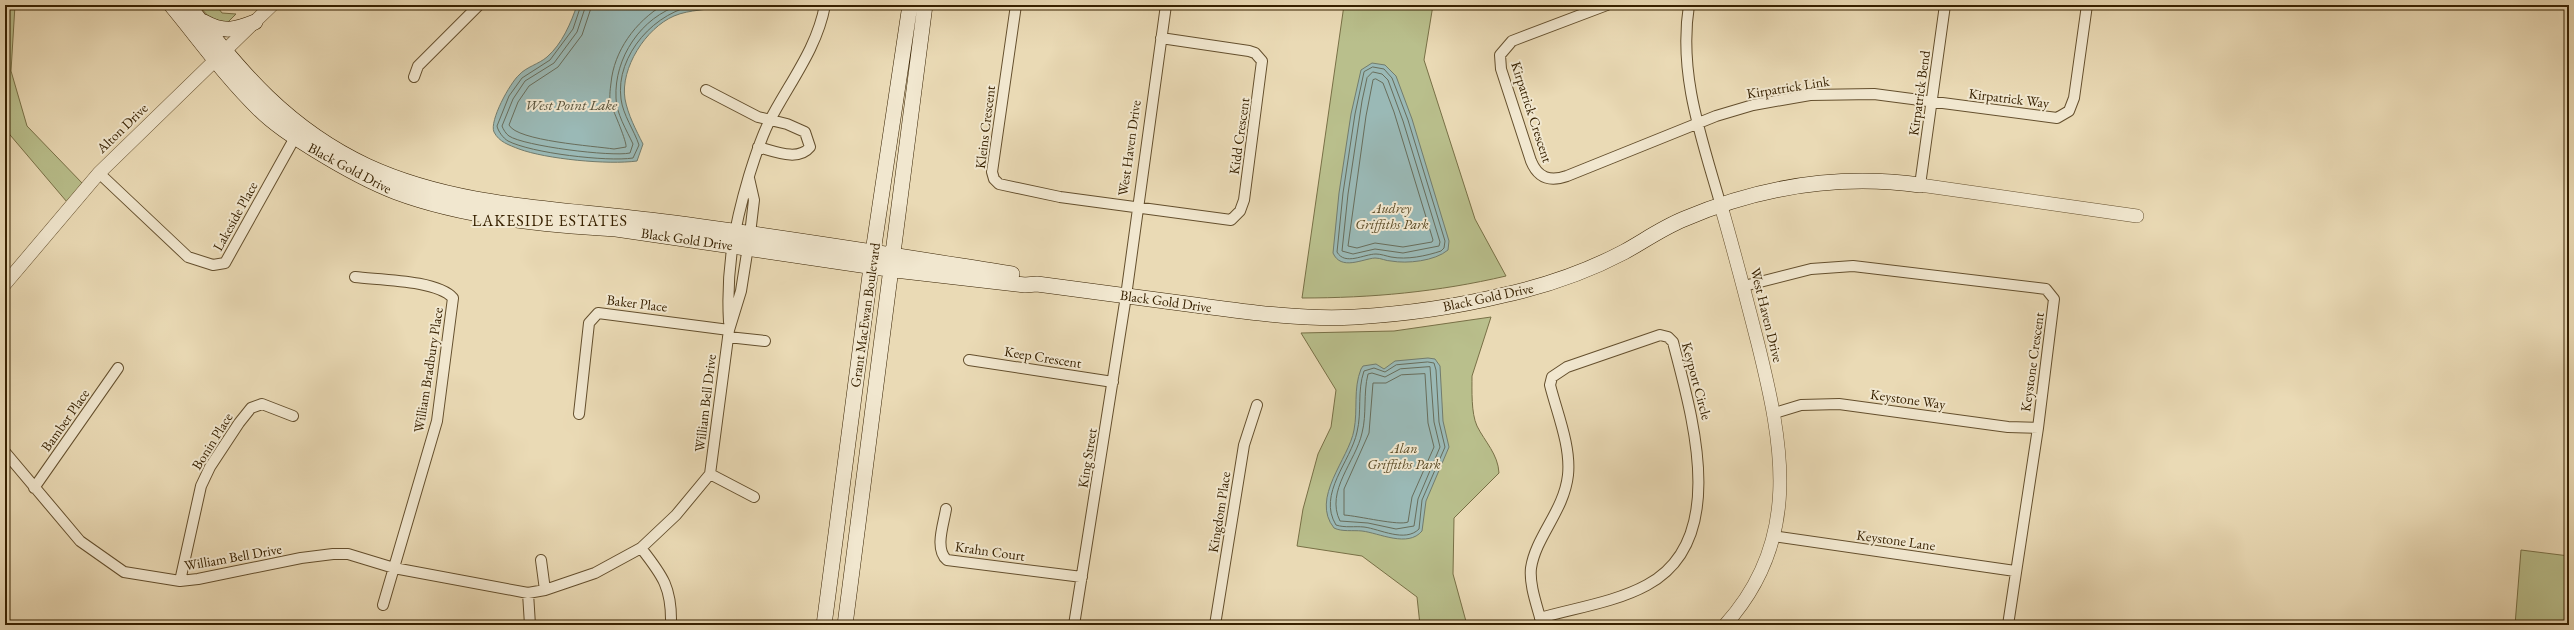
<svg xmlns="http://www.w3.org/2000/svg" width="2574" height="630" font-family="'EB Garamond',serif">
<rect width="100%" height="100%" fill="#eadab5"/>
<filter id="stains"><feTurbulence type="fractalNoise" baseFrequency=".005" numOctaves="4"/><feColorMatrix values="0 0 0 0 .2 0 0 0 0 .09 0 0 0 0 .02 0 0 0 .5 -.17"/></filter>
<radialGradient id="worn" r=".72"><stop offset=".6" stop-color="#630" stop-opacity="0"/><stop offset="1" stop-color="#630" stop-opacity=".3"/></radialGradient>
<path fill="#b9bf8c" stroke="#787046" d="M5 5H15L11 71 27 126 83 184 67 202 5 129Z
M198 5H216L222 13 236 14 227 23 210 18Z
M1344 5H1433L1424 60 1475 219 1506 276C1438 292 1371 298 1302 298Z
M1491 317 1472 376C1472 390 1471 413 1477 426 1485 442 1498 454 1499 473L1454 518 1453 574 1467 625H1420L1417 597 1362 556 1297 546 1303 509 1318 454 1331 427 1336 390 1301 333 1394 331Z
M2521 550 2569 556V625H2515Z"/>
<path fill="#9ab9b6" stroke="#727c6d" d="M577 5H725C708 11 690 9 674 16 646 28 620 68 625 99 628 115 636 130 643 144L637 161C608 165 546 159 519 149 509 145 499 142 494 132 489 121 510 83 519 75 526 67 539 64 547 57 562 44 571 23 577 5Z
M1372 63 1385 65 1396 76 1412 119 1449 241 1448 250C1435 261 1407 264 1391 261 1386 261 1381 258 1375 258 1362 259 1341 271 1333 253L1339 193 1351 114 1361 70Z
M1428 358 1435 359 1440 366 1443 421 1449 447 1426 501 1422 531C1408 548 1379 533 1362 531 1353 530 1342 532 1334 528 1310 498 1349 459 1354 430 1358 410 1353 389 1361 369L1363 366 1376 364 1384 369 1395 361Z"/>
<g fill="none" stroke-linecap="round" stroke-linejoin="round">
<path stroke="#686d5b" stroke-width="1" d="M581 5 573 29 550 60 522 78 509 96 497 126C498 131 503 138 508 141 531 153 607 162 633 158L639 145C634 130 623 115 621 99 615 55 656 10 698 5
M586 5 577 32 554 63 525 81 513 99 502 126C503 129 506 134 509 136 524 146 611 157 630 153L633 144C627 131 616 113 616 98 614 58 641 17 680 5
M592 5 582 35 558 67 529 86 518 102 509 125C517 141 594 146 614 149L626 147C627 142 614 112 611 105 609 98 610 91 611 83 614 51 635 22 663 5
M1373 67 1384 69 1392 78 1408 120 1445 241 1444 248 1441 251C1426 256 1407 260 1391 257 1386 256 1381 254 1376 254 1364 254 1345 266 1337 252L1343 193 1355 114 1364 72Z
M1373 72 1382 74 1388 80 1403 121 1440 242 1439 246 1403 253 1375 249 1353 254 1342 251 1348 194 1362 101 1367 78Z
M1376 79 1383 83 1394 112 1433 240 1432 242 1403 247 1375 243 1357 248 1348 246 1366 116 1373 80Z
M1428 362 1434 363 1436 370 1439 422 1445 447 1422 500 1419 529C1405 543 1380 529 1364 527 1355 526 1345 528 1336 525 1317 494 1351 461 1357 432 1362 412 1357 391 1364 371L1374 368 1385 372 1396 365Z
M1430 367 1434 422 1440 447 1418 499 1414 526 1396 529 1368 523 1340 521C1325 491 1356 461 1362 433 1367 414 1363 394 1368 374L1372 373 1385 377 1400 369Z
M1425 374 1428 423 1434 447 1412 497 1408 522C1399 526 1359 516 1344 515V489L1369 433 1373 383H1386L1401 375Z"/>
<defs>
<path id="minor" d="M1016 5 992 172 994 179 999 184 1060 197 1231 220 1240 211 1244 200 1262 61 1255 53 1249 51 1161 38
M1607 5 1512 41 1500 55 1501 69 1531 161C1538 178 1550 182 1567 176L1716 116 1753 105 1810 95 1874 94 2057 118 2069 111 2074 98 2087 5
M1689 5C1678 75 1702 139 1721 206
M414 77 418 66 479 5
M706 90 758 117 787 124 805 132 810 147C798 162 774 151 758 147
M99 173 188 257 213 265 225 263 298 132
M1920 185 1945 5
M355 277C380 280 437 280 453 298L437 421 383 605
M1744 286 1811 269 1853 266 2046 289 2054 299 2038 428 2008 625
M729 322C726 269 734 227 749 176 755 157 760 140 769 122 789 83 817 49 825 5
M728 337 765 341
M969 360 1113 382
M1775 413 1801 405 1839 404 2008 427 2038 428
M579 414 589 323 598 313 729 330
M5 452 80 541 124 572 180 581 198 579 301 558 333 554H348L394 568 528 593 545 590 595 573 641 548 676 515 710 474 729 330 741 291 750 234 754 200 749 178
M710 474 754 497
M34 488 118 368
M946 509C944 523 934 549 947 560L1082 577
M1773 536 2015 571
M641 548C663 576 672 588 671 625
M541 560 545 590
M180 581 201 486 210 467 239 423 251 408 262 404 293 416
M528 593 530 625
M1540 618C1575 608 1616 602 1647 585 1731 540 1691 413 1673 342L1668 337 1660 335 1567 367 1552 377 1550 385C1557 413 1571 446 1568 475 1564 511 1536 536 1531 568 1529 586 1538 608 1542 625
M1074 625 1126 296 1166 5
M1215 625 1244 445 1257 405"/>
<path id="tertiary" d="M1920 185 2137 216
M1721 206C1734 251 1746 297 1758 344 1783 445 1802 540 1725 625
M5 284 99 173 272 5"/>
<path id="secondary" d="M171 5C200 40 227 78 259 109 276 126 296 138 315 150 341 166 367 181 396 192 463 217 545 225 616 229L895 270 1025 285 1037 284C1090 291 1143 298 1195 305 1248 312 1302 320 1355 317 1405 314 1455 307 1504 295 1545 286 1586 272 1624 252 1644 241 1662 228 1684 219 1759 187 1839 174 1920 185
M188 5C241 73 288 129 367 166 456 207 555 208 650 220 771 235 892 255 1012 274
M204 22C224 33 235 30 255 22
M824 625 873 252 910 5
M845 625 925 5"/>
</defs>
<use href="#minor" stroke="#644f2d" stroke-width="12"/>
<use href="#tertiary" stroke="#644f2d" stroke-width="14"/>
<use href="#secondary" stroke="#372100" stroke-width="16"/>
<use href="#minor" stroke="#f1e7cf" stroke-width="10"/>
<use href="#tertiary" stroke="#f1e7cf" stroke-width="13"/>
<use href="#secondary" stroke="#f1e7cf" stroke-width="15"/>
</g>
<g text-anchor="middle" stroke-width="4" stroke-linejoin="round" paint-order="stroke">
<g font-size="14" fill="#372100" stroke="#f1e7cf">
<text transform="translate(1788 87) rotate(-9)" y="5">Kirpatrick Link</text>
<text transform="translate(1919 93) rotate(-82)" y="5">Kirpatrick Bend</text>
<text transform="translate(2009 98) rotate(7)" y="5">Kirpatrick Way</text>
<text transform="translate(1532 112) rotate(72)" y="5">Kirpatrick Crescent</text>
<text transform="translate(985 127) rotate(-83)" y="5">Kleins Crescent</text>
<text transform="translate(122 128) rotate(-44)" y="5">Alton Drive</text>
<text transform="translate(1239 136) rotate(-82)" y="5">Kidd Crescent</text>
<text transform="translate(1129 148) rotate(-82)" y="5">West Haven Drive</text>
<text transform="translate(350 168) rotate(28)" y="5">Black Gold Drive</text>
<text transform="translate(235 216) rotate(-61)" y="5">Lakeside Place</text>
<text transform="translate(687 239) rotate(8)" y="5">Black Gold Drive</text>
<text transform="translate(1488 297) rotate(-12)" y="5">Black Gold Drive</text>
<text transform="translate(1166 301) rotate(8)" y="5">Black Gold Drive</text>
<text transform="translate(637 303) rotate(7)" y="5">Baker Place</text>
<text transform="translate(865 315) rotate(-82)" y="5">Grant MacEwan Boulevard</text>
<text transform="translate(1767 315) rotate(76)" y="5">West Haven Drive</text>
<text transform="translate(1043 357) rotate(9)" y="5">Keep Crescent</text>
<text transform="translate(2032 362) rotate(-82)" y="5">Keystone Crescent</text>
<text transform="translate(428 370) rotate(-81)" y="5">William Bradbury Place</text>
<text transform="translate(1697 381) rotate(75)" y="5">Keyport Circle</text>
<text transform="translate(1908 399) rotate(8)" y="5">Keystone Way</text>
<text transform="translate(705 403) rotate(-83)" y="5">William Bell Drive</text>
<text transform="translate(65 420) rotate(-55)" y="5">Bamber Place</text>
<text transform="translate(212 441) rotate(-58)" y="5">Bonin Place</text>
<text transform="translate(1087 458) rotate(-81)" y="5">King Street</text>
<text transform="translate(1219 512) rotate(-81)" y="5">Kingdom Place</text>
<text transform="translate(1896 540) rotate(8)" y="5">Keystone Lane</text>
<text transform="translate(990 551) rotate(8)" y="5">Krahn Court</text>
<text transform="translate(233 557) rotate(-10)" y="5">William Bell Drive</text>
</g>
<g font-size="14" font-style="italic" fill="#584823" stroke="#f1e7cf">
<text x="1392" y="213">Audrey<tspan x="1392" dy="16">Griffiths Park</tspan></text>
<text x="1404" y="453">Alan<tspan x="1404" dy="16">Griffiths Park</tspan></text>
</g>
<g font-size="15" font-style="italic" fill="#554f37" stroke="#f1e7cf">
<text x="571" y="110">West Point Lake</text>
</g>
<g font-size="16" letter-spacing="1" fill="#372100" stroke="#f1e7cf">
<text x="550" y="226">LAKESIDE ESTATES</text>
</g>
</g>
<rect width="2574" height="630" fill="none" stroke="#eadab5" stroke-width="20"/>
<rect x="6" y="6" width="2562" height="618" fill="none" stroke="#372100" stroke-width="2"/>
<rect x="10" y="10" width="2554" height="610" fill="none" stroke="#372100"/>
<rect width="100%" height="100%" filter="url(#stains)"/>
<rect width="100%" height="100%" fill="url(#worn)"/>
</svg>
